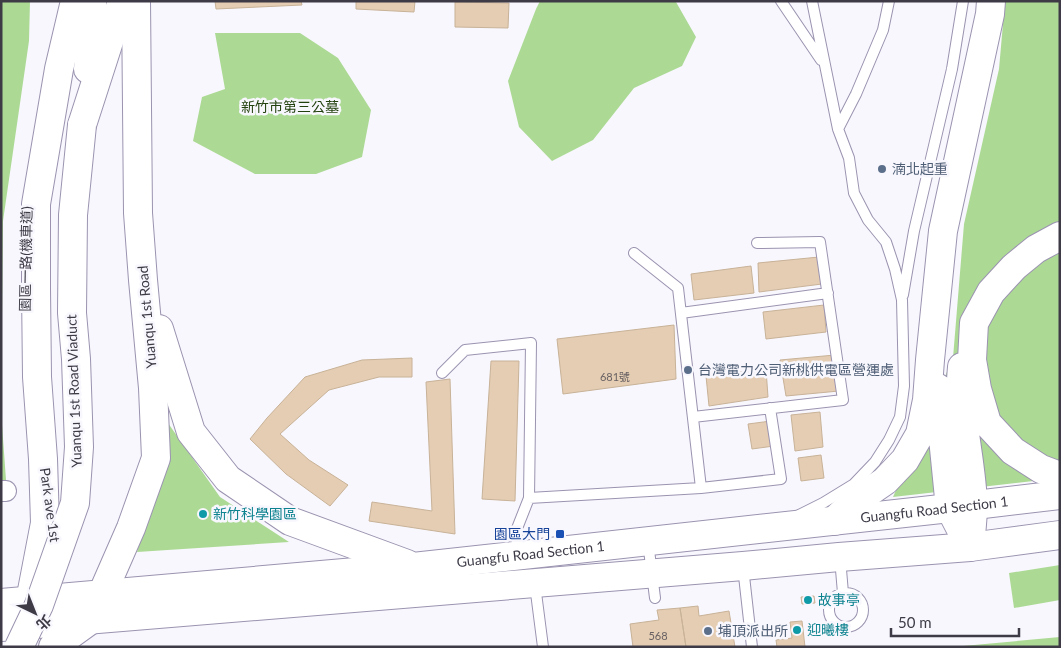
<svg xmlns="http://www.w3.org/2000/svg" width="1061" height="648" font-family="Lato,'Noto Sans TC',sans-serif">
<rect width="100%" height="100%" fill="#f8f7fd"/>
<path fill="#acda95" d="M1 1H30L29 41 3 221 1 409Z
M540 1H677L676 2 696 37 682 66 634 88 593 140 552 161 519 127 508 81 536 9Z
M1005 1H1060V478L893 497 953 358 964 224 999 69Z
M215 33H300L338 58 371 110 362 157 316 174H255L193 141 202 97 225 89Z
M1 411 6 480H1Z
M163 416 220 497 289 542 137 552 162 468Z
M1060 565V600L1014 608 1009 573Z
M1060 637V647H952Z"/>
<path fill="#e4cdb3" stroke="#c8b298" d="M215 1H301L302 5 216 9Z
M356 1H415L414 12 356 9Z
M455 2 509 3 508 28 455 27Z
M819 257 822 284 759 292 758 263Z
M751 266 754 293 694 300 691 274Z
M824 305 826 332 766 339 763 312Z
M674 325 676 379 563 394 557 339Z
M835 355 839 391 786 396 780 360Z
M412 358V377H379L329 390 280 434 309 460 348 485 330 506 286 474 250 439 267 418 305 377 362 360Z
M491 361H519L515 501 482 499Z
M766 369 768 397 709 406 706 376Z
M450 379 455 534 369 521 372 502 432 511 426 382Z
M820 412 823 447 795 451 791 415Z
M771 421 774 446 752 449 748 424Z
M821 455 824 478 801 481 798 458Z
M814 596 815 603 802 604 801 597Z
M698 606 699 616 729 611 735 647H686L680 608Z
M680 608 686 647H633L630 624 659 620 657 610Z
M802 621 805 647H777L776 640 792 638 790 622Z"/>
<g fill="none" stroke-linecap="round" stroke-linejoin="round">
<defs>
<path id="lane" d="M781 1 821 60
M812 1 838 129
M634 253 678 288 701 488
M903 295 914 231 952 69 963 1
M681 313 828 293
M442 373 465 350 531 343 529 498
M693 417 843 400 820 242 757 243
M799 515 823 503 854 484 875 462 889 440 900 417 904 386 902 300 895 269 886 242 868 220 854 193 849 158 838 129 856 94 883 30 889 1
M648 542 655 598
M518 554 516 531 529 498 701 488 781 479 770 408
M840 558 843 593
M743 567 752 647
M535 585 543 647
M829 610a17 17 0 1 1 34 0a17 17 0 1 1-34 0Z"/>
<path id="street" d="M1 491H6"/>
<g id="secondary">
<path d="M88 69 93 22 92 1"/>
<path d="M82 125 122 1"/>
<path d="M159 329 191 432 228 479 290 521 407 564"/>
<path d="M30 601 45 523 43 459 37 377 36 289V204L59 69 75 1"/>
<path id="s1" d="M1 603 413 567 950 508 1060 495"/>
<path d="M96 608 131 528 156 458 153 388 143 280 138 213 136 1"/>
<path d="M1 627 743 566 839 557 970 547 1060 535"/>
<path d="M53 647 89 621"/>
</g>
<path id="highway" d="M1060 236 1036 249 1014 267 991 292 974 323 972 360 977 389 987 423 1013 451 1041 469 1060 476
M962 367C957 413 972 459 973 505 973 519 971 533 970 547
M938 388 950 508 970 547
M834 521 853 503 885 481 905 460 920 434 927 400 930 360 943 231 990 14 991 1"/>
</defs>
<use href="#lane" stroke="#9b93b0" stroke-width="12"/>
<use href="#street" stroke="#9b93b0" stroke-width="22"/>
<use href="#secondary" stroke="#9b93b0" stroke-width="30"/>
<use href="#highway" stroke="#9b93b0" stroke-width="30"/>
<use href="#lane" stroke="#fff" stroke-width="10"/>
<use href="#street" stroke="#fff" stroke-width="20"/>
<use href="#secondary" stroke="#fff" stroke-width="28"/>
<use href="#highway" stroke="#fff" stroke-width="28"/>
<defs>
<path id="secondary-bridge" d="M19 647 39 605 75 503 79 447 76 359 72 313 73 215 82 125"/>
</defs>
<use href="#secondary-bridge" stroke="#9b93b0" stroke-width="30" stroke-linecap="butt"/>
<use href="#secondary-bridge" stroke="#fff" stroke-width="28"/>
</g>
<g fill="#5c6f8a" stroke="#f8f7fd" stroke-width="2">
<circle cx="882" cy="169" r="5"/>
<circle cx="688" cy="370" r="5"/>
<circle cx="708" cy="631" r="5"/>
</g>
<g fill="#0f9aa8" stroke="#f8f7fd" stroke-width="2">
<circle cx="203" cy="514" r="5"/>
<circle cx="808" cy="600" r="5"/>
<circle cx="797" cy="630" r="5"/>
</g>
<rect fill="#1a4fb4" stroke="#f8f7fd" stroke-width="2" x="555" y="529" width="10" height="10" rx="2.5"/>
<g text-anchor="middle" stroke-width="5" stroke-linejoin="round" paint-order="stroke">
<g font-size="11" fill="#686062">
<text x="615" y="381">681號</text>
<text x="658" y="640">568</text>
</g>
<g font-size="14" fill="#23410f" stroke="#f8f7fd">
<text x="290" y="112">新竹市第三公墓</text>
</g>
<g font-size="14" fill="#4e5e75" stroke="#f8f7fd" text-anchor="start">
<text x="892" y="174">湳北起重</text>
<text x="698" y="375">台灣電力公司新桃供電區營運處</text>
<text x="718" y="636">埔頂派出所</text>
</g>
<g font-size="14" fill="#3e3b47" stroke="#f8f7fd">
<text transform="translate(26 259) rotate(-89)" y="5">園區一路(機車道)</text>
<text transform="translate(147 317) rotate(-95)" y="5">Yuanqu 1st Road</text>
<text transform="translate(74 391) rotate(-92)" y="5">Yuanqu 1st Road Viaduct</text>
<text transform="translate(50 505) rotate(82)" y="5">Park ave 1st</text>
<text dy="5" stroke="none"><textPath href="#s1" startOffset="938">Guangfu Road Section 1</textPath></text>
<text dy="5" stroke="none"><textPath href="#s1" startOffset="532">Guangfu Road Section 1</textPath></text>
</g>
<g font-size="14" fill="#0d838f" stroke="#f8f7fd" text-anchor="start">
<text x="213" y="519">新竹科學園區</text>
<text x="818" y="605">故事亭</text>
<text x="807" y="635">迎曦樓</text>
</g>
<g font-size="14" fill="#164399" stroke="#f8f7fd" text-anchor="end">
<text x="550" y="539">園區大門</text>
</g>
</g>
<rect width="1061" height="648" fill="none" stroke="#3e3b47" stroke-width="5"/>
<g transform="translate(35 613) rotate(137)" stroke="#f8f7fd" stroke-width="4" paint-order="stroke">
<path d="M0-4L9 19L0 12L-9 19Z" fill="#3e3b47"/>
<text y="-8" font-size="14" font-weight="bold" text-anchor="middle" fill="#3e3b47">北</text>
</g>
<path d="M891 628v8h128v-8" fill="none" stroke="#3e3b47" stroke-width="2.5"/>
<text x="898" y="628" font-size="15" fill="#3e3b47" stroke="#f8f7fd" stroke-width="4" paint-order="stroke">50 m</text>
</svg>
